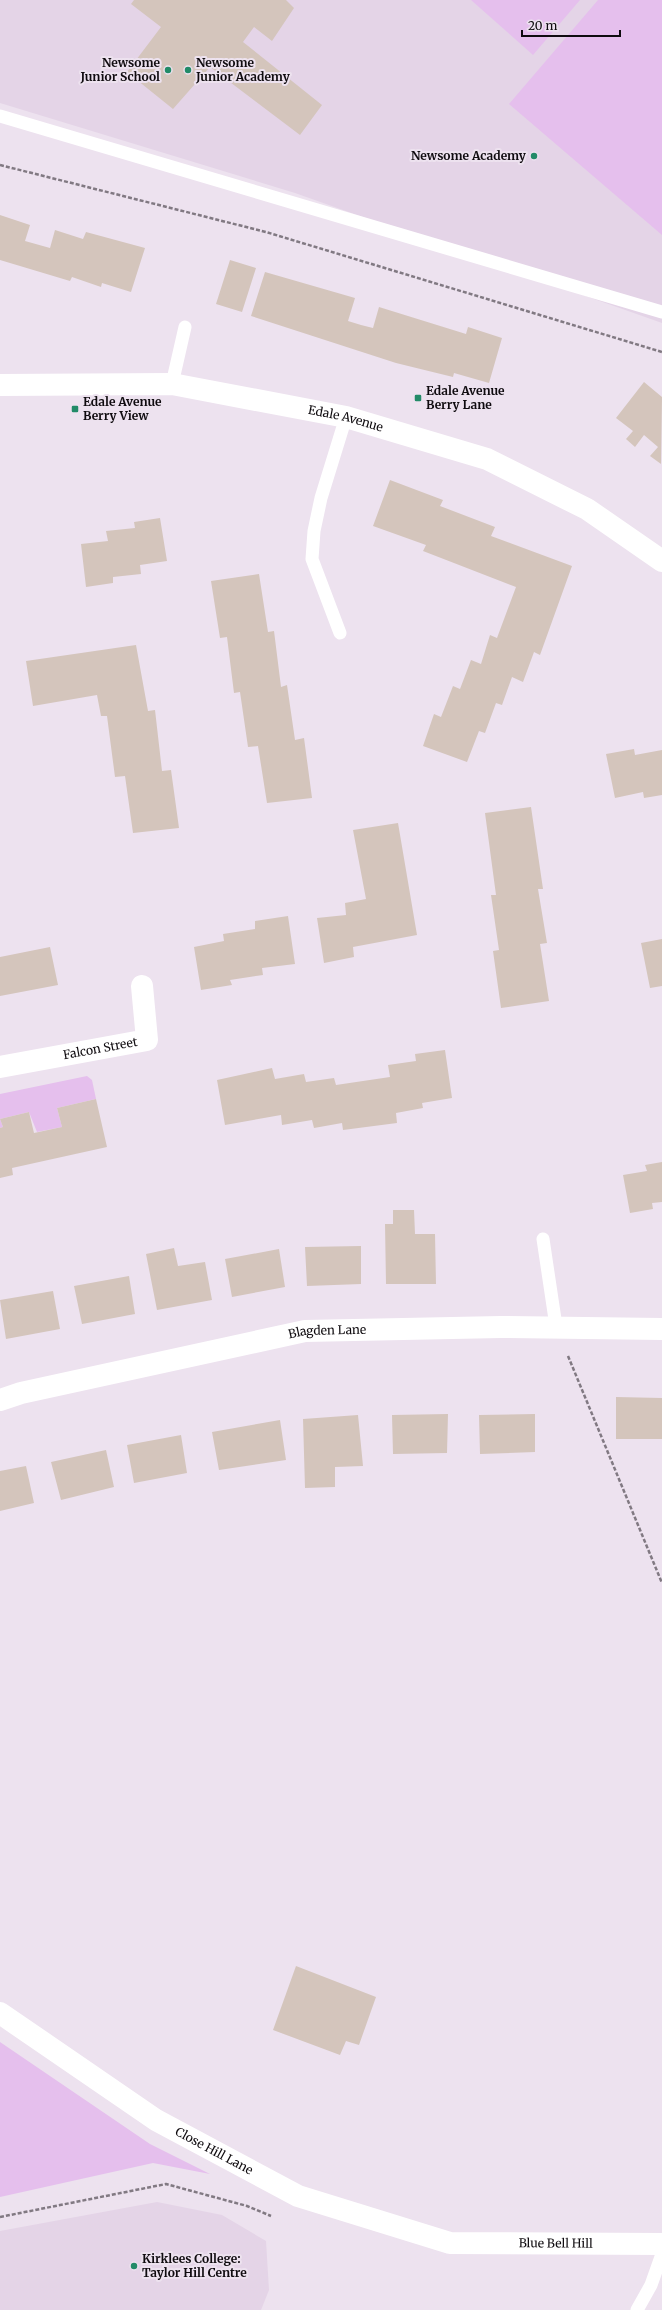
<svg xmlns="http://www.w3.org/2000/svg" width="662" height="2310" font-family="Merriweather,serif">
<rect width="100%" height="100%" fill="#ede2ef"/>
<path fill="#e4d4e7" d="M0 0H662V323L295 193 0 103Z
M157 2202 222 2215 266 2241 269 2290 261 2310H0V2231Z"/>
<path fill="#e5bfed" d="M471 0H580L533 55Z
M598 0H662V235L509 104Z
M87 1076 92 1080 96 1099 57 1108 62 1127 37 1132 29 1112 0 1119 3 1127 0 1128V1094Z
M0 2042 150 2144 210 2174 153 2163 0 2197Z"/>
<path fill="#d4c5bc" d="M134 0H286L294 8 272 41 254 27 243 42 322 105 300 135 210 67 173 109 127 72 161 27 131 4Z
M0 215 30 225 25 241 50 248 55 230 83 239 86 232 145 248 131 292 102 283 101 287 72 277 70 281 0 260Z
M230 260 256 268 242 312 216 304Z
M265 272 355 298 348 321 361 325 373 328 379 307 466 334 468 327 502 338 489 383 454 373 453 377 396 363 251 316Z
M644 382 662 397 661 464 650 456 658 447 644 435 635 447 626 439 633 431 616 418Z
M390 480 443 500 440 506 495 527 491 536 572 566 540 655 534 652 523 682 512 677 502 705 496 703 485 733 479 731 467 762 423 746 434 714 441 717 453 686 460 689 471 660 481 664 490 635 497 638 516 587 423 551 426 545 373 526Z
M160 518 167 561 140 565 141 574 113 577V583L86 587 81 544 108 541 106 531 135 528 134 522Z
M259 574 268 632 274 631 281 687 287 685 295 740 304 738 312 798 267 803 258 746 248 747 240 692 234 693 227 637 220 638 211 581Z
M136 645 148 711 155 710 162 771 171 770 179 828 133 833 125 776 115 777 107 716H101L97 695 33 706 26 661Z
M634 749 635 755 662 750V795L644 798 643 792 615 798 606 754Z
M531 807 543 889H538L547 943 540 944 549 1001 501 1008 493 951 499 950 491 895H496L485 813Z
M398 823 417 935 353 947 354 957 324 963 317 918 346 915 345 903 366 899 353 830Z
M288 916 295 964 262 968 263 975 230 980 232 985 201 990 194 947 224 941 223 934 255 929V921Z
M662 939V986L650 988 641 943Z
M50 947 58 985 0 996V957Z
M445 1050 452 1098 422 1103 423 1108 396 1113 397 1123 343 1130 342 1123 314 1128 312 1120 282 1125 281 1115 225 1125 217 1080 272 1068 275 1079 304 1074 306 1082 334 1078 336 1085 390 1077 388 1065 416 1061 415 1054Z
M96 1099 107 1147 12 1168 13 1175 0 1178V1128L3 1127 0 1119 29 1112 34 1133 62 1127 57 1108Z
M662 1162V1202L652 1203 653 1209 630 1213 623 1175 647 1171 645 1165Z
M393 1210H414L415 1234H435L436 1284H386L385 1224H393Z
M361 1246V1284L307 1286 305 1247Z
M174 1248 178 1266 205 1262 212 1300 157 1310 146 1254Z
M279 1249 285 1287 232 1297 225 1259Z
M129 1276 135 1314 82 1324 74 1286Z
M53 1291 60 1329 6 1339 0 1300Z
M616 1397 662 1398V1439H616Z
M448 1414 447 1453 393 1454 392 1415Z
M535 1414V1452L480 1454 479 1415Z
M358 1415 363 1466 335 1467V1487L305 1488 303 1419Z
M280 1420 286 1460 219 1470 212 1432Z
M181 1435 187 1473 134 1483 127 1445Z
M106 1450 114 1487 61 1500 51 1462Z
M26 1466 34 1503 0 1511V1471Z
M296 1966 376 1997 359 2045 346 2041 340 2055 273 2030Z"/>
<g fill="none" stroke-linecap="round" stroke-linejoin="round">
<path stroke="#817982" stroke-width="2.5" stroke-dasharray="4 2" stroke-linecap="butt" d="M0 165 266 232 662 352
M568 1356 662 1583
M0 2217 166 2184 247 2206 271 2216"/>
<path stroke="#fff" stroke-width="13" d="M0 116 662 312
M172 384 185 327
M340 633 312 559 314 531 321 498 346 417
M543 1239 556 1326
M637 2310 651 2285 662 2254"/>
<g stroke="#fff" stroke-width="22">
<path id="s1" d="M0 385 172 384 346 417 487 459 587 509 662 561"/>
<path id="s2" d="M0 1067 147 1040 142 986"/>
<path id="s3" d="M0 1400 21 1393 305 1331 501 1327 662 1329"/>
<path id="s4" d="M0 2013 156 2120 298 2196 450 2243 662 2244"/>
</g>
</g>
<g fill="#228b68" stroke="#ede2ef" stroke-width="1.5">
<circle cx="168" cy="70" r="4"/>
<circle cx="188" cy="70" r="4"/>
<circle cx="534" cy="156" r="4"/>
<rect x="414" y="394" width="8" height="8" rx="2"/>
<rect x="71" y="405" width="8" height="8" rx="2"/>
<circle cx="134" cy="2266" r="4"/>
</g>
<g text-anchor="middle" stroke-width="4" stroke-linejoin="round" paint-order="stroke">
<g font-size="12" font-weight="bold" fill="#0f0b0f" stroke="#ede2ef" text-anchor="start">
<text x="160" y="67" text-anchor="end">Newsome<tspan x="160" dy="14">Junior School</tspan></text>
<text x="196" y="67">Newsome<tspan x="196" dy="14">Junior Academy</tspan></text>
<text x="526" y="160" text-anchor="end">Newsome Academy</text>
<text x="426" y="395">Edale Avenue<tspan x="426" dy="14">Berry Lane</tspan></text>
<text x="83" y="406">Edale Avenue<tspan x="83" dy="14">Berry View</tspan></text>
<text x="142" y="2263">Kirklees College:<tspan x="142" dy="14">Taylor Hill Centre</tspan></text>
</g>
<g font-size="12" fill="#0f0b0f" stroke="#ede2ef">
<text dy="4" stroke="none"><textPath href="#s1" startOffset="349">Edale Avenue</textPath></text>
<text dy="4" stroke="none"><textPath href="#s2" startOffset="102">Falcon Street</textPath></text>
<text dy="4" stroke="none"><textPath href="#s3" startOffset="335">Blagden Lane</textPath></text>
<text dy="4" stroke="none"><textPath href="#s4" startOffset="255">Close Hill Lane</textPath></text>
<text dy="4" stroke="none"><textPath href="#s4" startOffset="615">Blue Bell Hill</textPath></text>
</g>
</g>
<path d="M522 30v6h98v-6" fill="none" stroke="#0f0b0f" stroke-width="2"/>
<text x="528" y="30" font-size="12" fill="#0f0b0f" stroke="#ede2ef" stroke-width="3" paint-order="stroke">20 m</text>
</svg>
